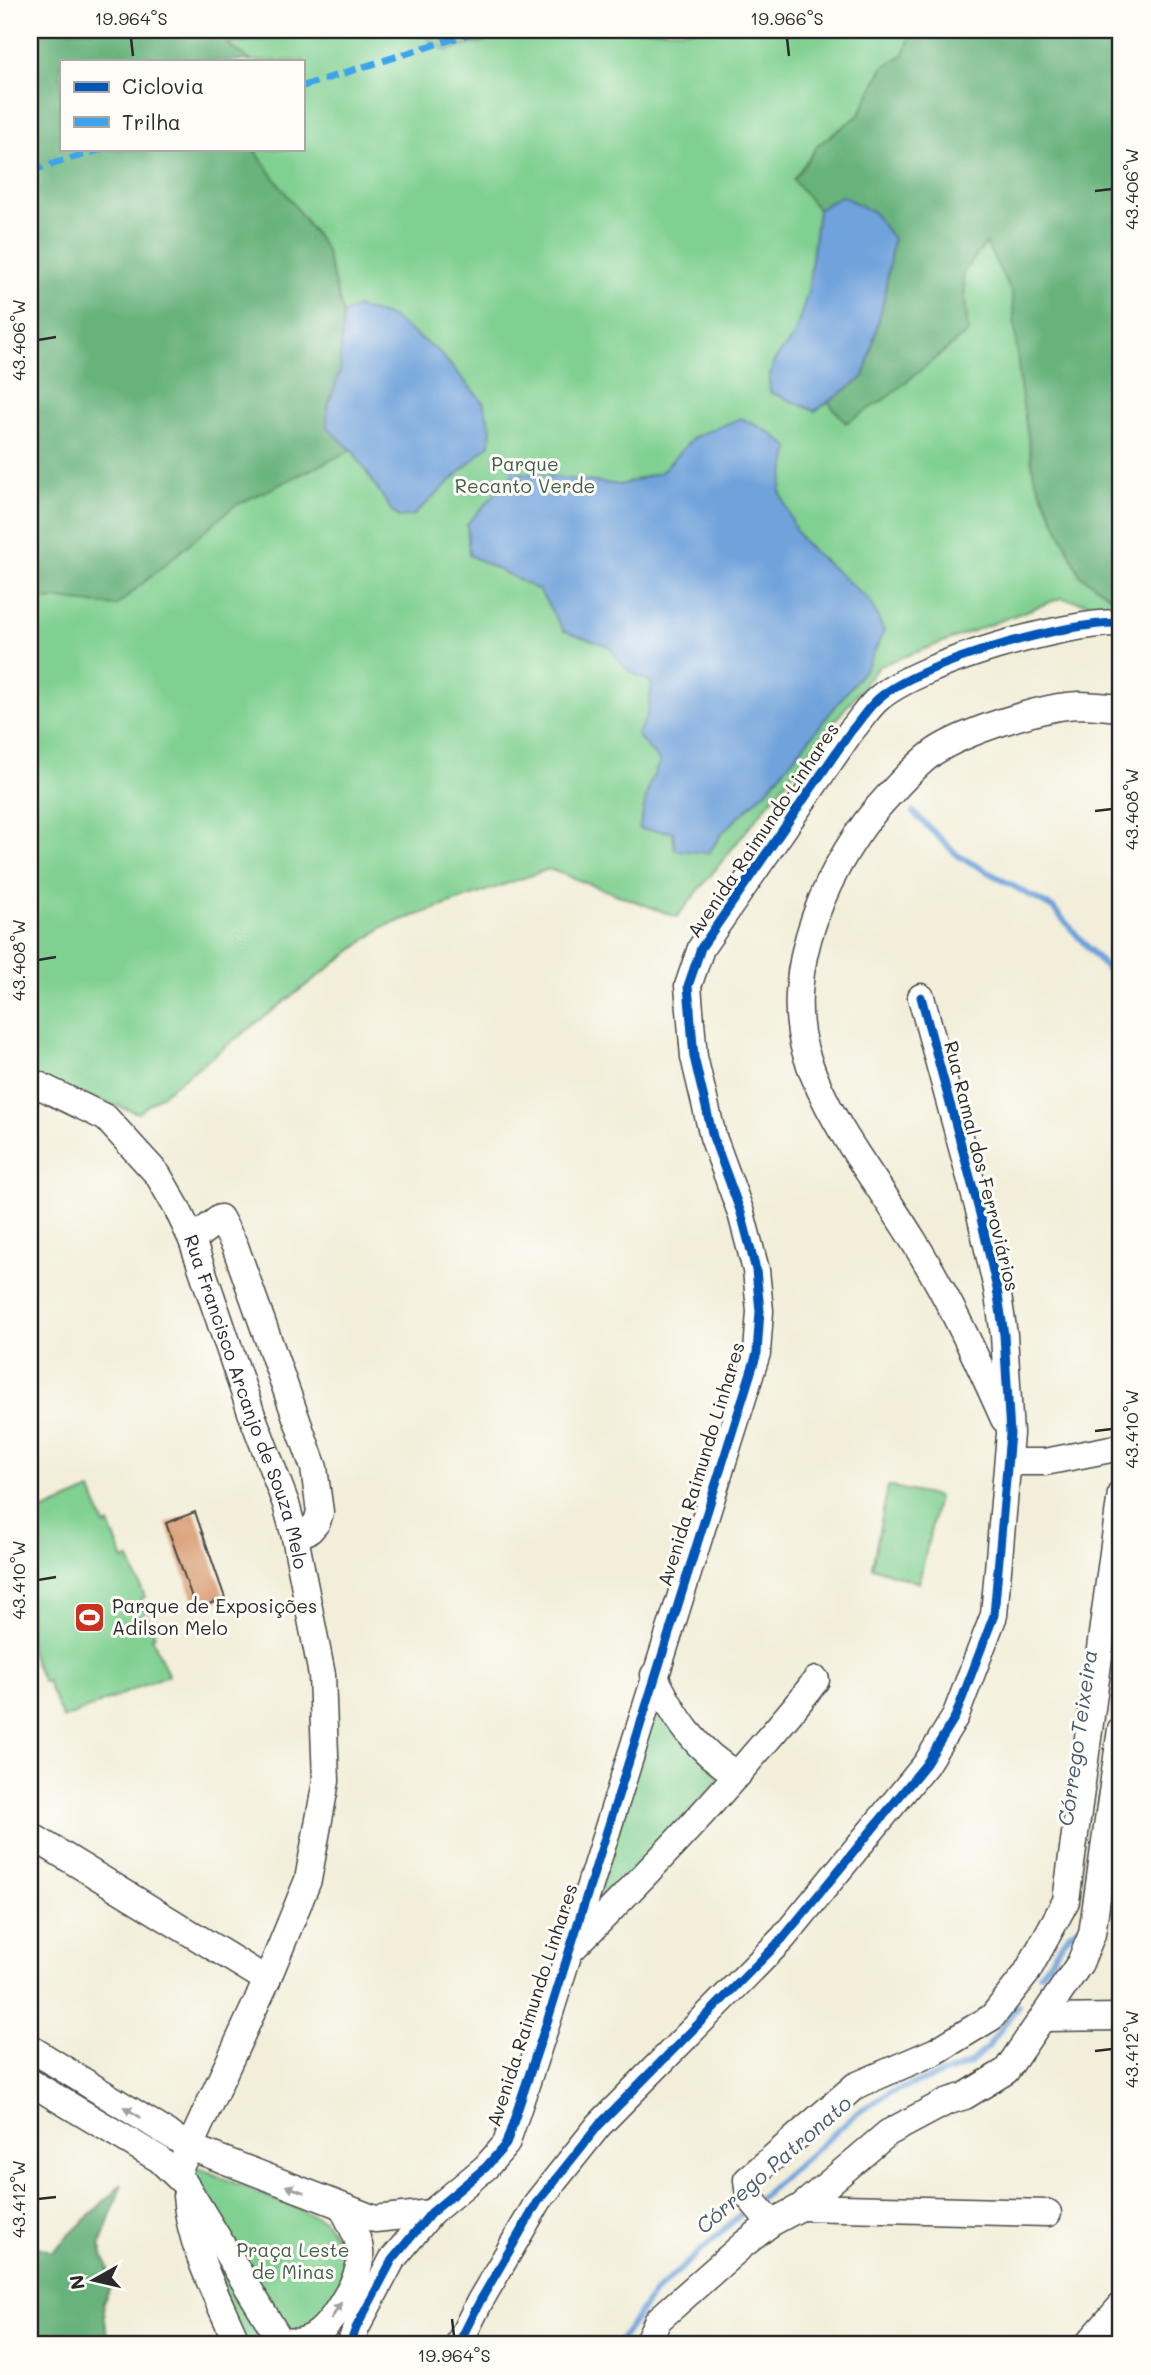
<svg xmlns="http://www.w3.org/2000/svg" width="1151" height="2375" font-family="Mali,sans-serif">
<rect width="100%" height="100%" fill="#fdfcf7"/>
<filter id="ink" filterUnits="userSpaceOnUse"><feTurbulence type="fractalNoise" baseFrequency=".0143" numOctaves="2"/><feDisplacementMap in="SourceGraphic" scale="14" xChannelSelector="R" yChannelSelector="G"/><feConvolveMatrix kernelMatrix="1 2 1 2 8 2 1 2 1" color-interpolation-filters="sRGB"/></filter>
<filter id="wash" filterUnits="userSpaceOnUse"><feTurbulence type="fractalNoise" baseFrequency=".00686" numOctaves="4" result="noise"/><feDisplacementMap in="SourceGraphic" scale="28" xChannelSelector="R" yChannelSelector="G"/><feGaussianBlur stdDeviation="1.57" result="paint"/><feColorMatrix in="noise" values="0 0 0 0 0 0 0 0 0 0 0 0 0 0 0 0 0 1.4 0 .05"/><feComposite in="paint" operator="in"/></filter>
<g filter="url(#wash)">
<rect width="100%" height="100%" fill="#f2eed9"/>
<path fill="#80d091" stroke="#567e5e" stroke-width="2" fill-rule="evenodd" d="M30 30H1121V610L1061 598 879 666 677 917 549 869 383 927 138 1113 30 1077ZM61 61H303V149H61Z
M888 1486 938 1497 919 1583 872 1567Z
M91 1490 105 1526 109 1524 124 1560 129 1559 145 1597 140 1599 155 1635 152 1637 168 1675 63 1719 47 1681 43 1682 30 1651V1516Z
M654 1696 720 1779 594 1914Z
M201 2169 324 2220 343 2247 347 2265 342 2284 304 2332 289 2336 191 2175 196 2170Z
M199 2212 273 2345H245L235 2329Z"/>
<path fill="#68b27b" stroke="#4a6e53" stroke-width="2" d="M30 30H318L297 35 227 44 251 61H61V149H254L325 248 343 314 340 372 327 408V427L352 450 234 506 116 606 58 599 30 601Z
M415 30H533L446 51Z
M912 30H1121V604L1080 575 1034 476 1020 386 1012 293 986 243 963 273 968 332 885 399 846 423 828 402 864 377 884 299 893 239 842 196 818 209 793 180 819 144 859 115 883 67 904 54Z
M122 2184 100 2245 113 2284 103 2302 108 2345H30V2244L52 2252Z"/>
<path fill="#70a2db" stroke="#4e6683" stroke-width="2" d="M842 196 873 212 893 239 884 299 864 377 815 411 770 392 769 380 774 361 794 336 808 292 818 209Z
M357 307 391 317 439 352 483 402 491 428 490 444 414 515 398 517 392 511 352 450 327 427V409L340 372 343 314Z
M741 418 768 431 790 448 780 491 795 529 805 544 870 601 884 631 868 665 816 731 767 790 723 832 709 853 675 850 673 832 639 829 649 785 660 762 637 735 647 716 652 683 626 669 609 646 564 631 539 590 469 555 467 524 515 472 620 485 661 472 694 437Z"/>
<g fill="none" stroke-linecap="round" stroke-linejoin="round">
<path stroke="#70a2db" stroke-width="6" d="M507 461 515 472
M913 812 957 855 1053 908 1121 985
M1103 1909 1121 1896
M1040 1974 1070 1933 1086 1922
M760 2198 860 2111 889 2093 969 2064 988 2047 1018 2005
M617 2345 654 2293 749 2207"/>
</g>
<g id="blocks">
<path fill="#d7956a" d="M195 1512 225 1598 196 1609 166 1523Z"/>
</g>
</g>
<g filter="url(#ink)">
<use href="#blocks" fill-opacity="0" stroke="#494845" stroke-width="2"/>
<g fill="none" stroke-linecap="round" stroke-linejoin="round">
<defs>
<g id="minor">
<path id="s1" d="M30 1081 106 1118 158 1175 177 1208 192 1240 252 1415 286 1504 295 1537 322 1675 326 1781 308 1880 267 1980 177 2174"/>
<path d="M192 1240 220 1218 235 1246 314 1468 320 1512 317 1522 310 1530 295 1537"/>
<path d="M1004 1419C977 1359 948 1296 913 1240 877 1181 829 1124 807 1057 778 972 830 857 888 796 902 781 917 764 934 752 964 732 1042 706 1079 705 1093 705 1107 707 1121 708"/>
<path d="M1008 1462H1045L1121 1447"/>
<path d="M654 1675C675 1718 695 1750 738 1775"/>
<path d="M30 1835 267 1980"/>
<path d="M572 1949C633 1888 692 1827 748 1762 771 1735 795 1709 816 1680"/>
<path d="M1044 2018 1121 2017"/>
<path d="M30 2048 190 2147 375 2219 431 2213"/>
<path d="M30 2082 159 2159 185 2184 283 2345"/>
<path d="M186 2196C190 2248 218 2298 238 2345"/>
<path d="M801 2207 1048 2213"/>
<path d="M771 2223 749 2197 747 2180 855 2086 936 2051 992 2017 1026 1974 1066 1901 1121 1493"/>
<path d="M281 2341C292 2342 302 2343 312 2337 331 2327 359 2280 360 2259 362 2241 350 2224 343 2208"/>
<path d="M350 2345 356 2328 392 2260 431 2213 486 2167 506 2144 548 2019 757 1353 760 1311 756 1270 741 1213 713 1137 694 1057 688 986 701 948 851 731C860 721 868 707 879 698 920 663 1067 621 1121 623"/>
<path d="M458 2345 480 2301 539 2200 599 2125 783 1938 926 1764 955 1717 994 1615 1010 1434 1004 1335 997 1289 980 1214 921 997"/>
<path d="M646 2345 658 2320 744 2244 771 2223 801 2207 888 2133 946 2102 965 2096 1006 2071 1080 1963 1092 1934 1121 1729"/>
<path d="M1087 2345 1121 2306"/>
</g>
</defs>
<use href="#minor" stroke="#494845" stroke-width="29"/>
<use href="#minor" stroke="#fff" stroke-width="26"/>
<path stroke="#3ea3eb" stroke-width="7" stroke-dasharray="14 7" stroke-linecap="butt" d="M303 86 481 30
M30 171 102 149"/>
<defs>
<path id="cycleway" d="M350 2345 356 2328 392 2260 431 2213 486 2167 506 2144 548 2019 757 1353 760 1311 756 1270 741 1213 713 1137 694 1057 688 986 701 948 851 731C860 721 868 707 879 698 920 663 1067 621 1121 623
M458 2345 480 2301 539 2200 599 2125 783 1938 926 1764 955 1717 994 1615 1010 1434 1004 1335 997 1289 980 1214 921 997"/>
</defs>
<use href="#cycleway" stroke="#fdfcf7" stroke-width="13"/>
<use href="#cycleway" stroke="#0057b8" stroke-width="9"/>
</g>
<defs><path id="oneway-solid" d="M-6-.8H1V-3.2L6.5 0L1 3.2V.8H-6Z" transform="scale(1.75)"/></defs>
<g fill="#a0a0a0">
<use href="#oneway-solid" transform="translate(132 2112) rotate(-148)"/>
<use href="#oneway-solid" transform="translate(295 2189) rotate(-159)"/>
<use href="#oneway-solid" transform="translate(336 2311) rotate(-59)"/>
</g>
</g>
<path fill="none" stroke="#2b2b2b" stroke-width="2.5" d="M131 38 133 56M787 38 789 56M1095 191 1112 189M38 340 56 337M1095 811 1112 809M38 960 56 957M1095 1431 1112 1429M38 1580 56 1577M1095 2051 1112 2049M38 2199 56 2197M452 2319 454 2336"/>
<defs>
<symbol id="stadium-square" viewBox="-11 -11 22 22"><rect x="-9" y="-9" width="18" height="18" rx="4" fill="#c8321e" stroke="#fdfcf7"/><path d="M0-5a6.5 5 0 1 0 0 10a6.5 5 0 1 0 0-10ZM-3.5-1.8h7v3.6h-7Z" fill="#fff"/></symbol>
</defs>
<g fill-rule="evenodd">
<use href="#stadium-square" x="72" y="1600" width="35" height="35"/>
</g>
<g text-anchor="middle" stroke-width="6" stroke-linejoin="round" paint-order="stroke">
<g font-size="19" fill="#445d4a" stroke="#fdfcf7">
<text x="525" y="471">Parque<tspan x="525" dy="22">Recanto Verde</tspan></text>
<text x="293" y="2257">Praça Leste<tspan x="293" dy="22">de Minas</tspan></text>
</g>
<g font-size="19" fill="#2b2b2b" stroke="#fdfcf7">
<text transform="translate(763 830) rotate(-56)" y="7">Avenida Raimundo Linhares</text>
<text transform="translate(982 1166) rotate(76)" y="7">Rua Ramal dos Ferroviários</text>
<text dy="7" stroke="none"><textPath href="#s1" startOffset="406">Rua Francisco Arcanjo de Souza Melo</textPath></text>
<text transform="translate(701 1464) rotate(-73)" y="7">Avenida Raimundo Linhares</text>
<text transform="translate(532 2005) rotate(-72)" y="7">Avenida Raimundo Linhares</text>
</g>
<g font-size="19" fill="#2b2b2b" stroke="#fdfcf7" text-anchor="start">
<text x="112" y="1613">Parque de Exposições<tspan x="112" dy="22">Adilson Melo</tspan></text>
</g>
<g font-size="21" font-style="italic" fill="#475b71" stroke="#fdfcf7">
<text transform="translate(1078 1738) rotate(-82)" y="7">Córrego Teixeira</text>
<text transform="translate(774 2165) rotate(-41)" y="7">Córrego Patronato</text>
</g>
</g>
<rect width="1151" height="2375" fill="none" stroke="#fdfcf7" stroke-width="77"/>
<rect x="60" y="60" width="245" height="91" fill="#fdfcf7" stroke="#a9a8a5" stroke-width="2"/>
<rect x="74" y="82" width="35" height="10" fill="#0057b8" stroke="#a9a8a5" stroke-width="2"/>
<text x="122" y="94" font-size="21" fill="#2b2b2b">Ciclovia</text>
<rect x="74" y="117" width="35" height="10" fill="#3ea3eb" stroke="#a9a8a5" stroke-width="2"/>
<text x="122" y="130" font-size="21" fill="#2b2b2b">Trilha</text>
<g transform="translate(94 2280) rotate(262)" stroke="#fdfcf7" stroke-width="5" paint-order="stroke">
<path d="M0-5L12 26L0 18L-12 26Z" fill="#2b2b2b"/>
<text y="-10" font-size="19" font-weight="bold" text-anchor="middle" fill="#2b2b2b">N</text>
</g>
<rect x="38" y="38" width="1074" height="2298" fill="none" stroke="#2b2b2b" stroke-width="2.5"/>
<g font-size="18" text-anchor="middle" fill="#2b2b2b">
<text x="131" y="25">19.964°S</text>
<text x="787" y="25">19.966°S</text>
<text transform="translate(1132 189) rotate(-90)" y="6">43.406°W</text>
<text transform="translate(19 340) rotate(-90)" y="6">43.406°W</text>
<text transform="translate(1132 809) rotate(-90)" y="6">43.408°W</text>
<text transform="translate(19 960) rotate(-90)" y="6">43.408°W</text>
<text transform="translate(1132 1429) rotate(-90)" y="6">43.410°W</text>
<text transform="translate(19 1580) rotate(-90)" y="6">43.410°W</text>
<text transform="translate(1132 2049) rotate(-90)" y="6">43.412°W</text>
<text transform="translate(19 2199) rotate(-90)" y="6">43.412°W</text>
<text x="454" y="2362">19.964°S</text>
</g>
</svg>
